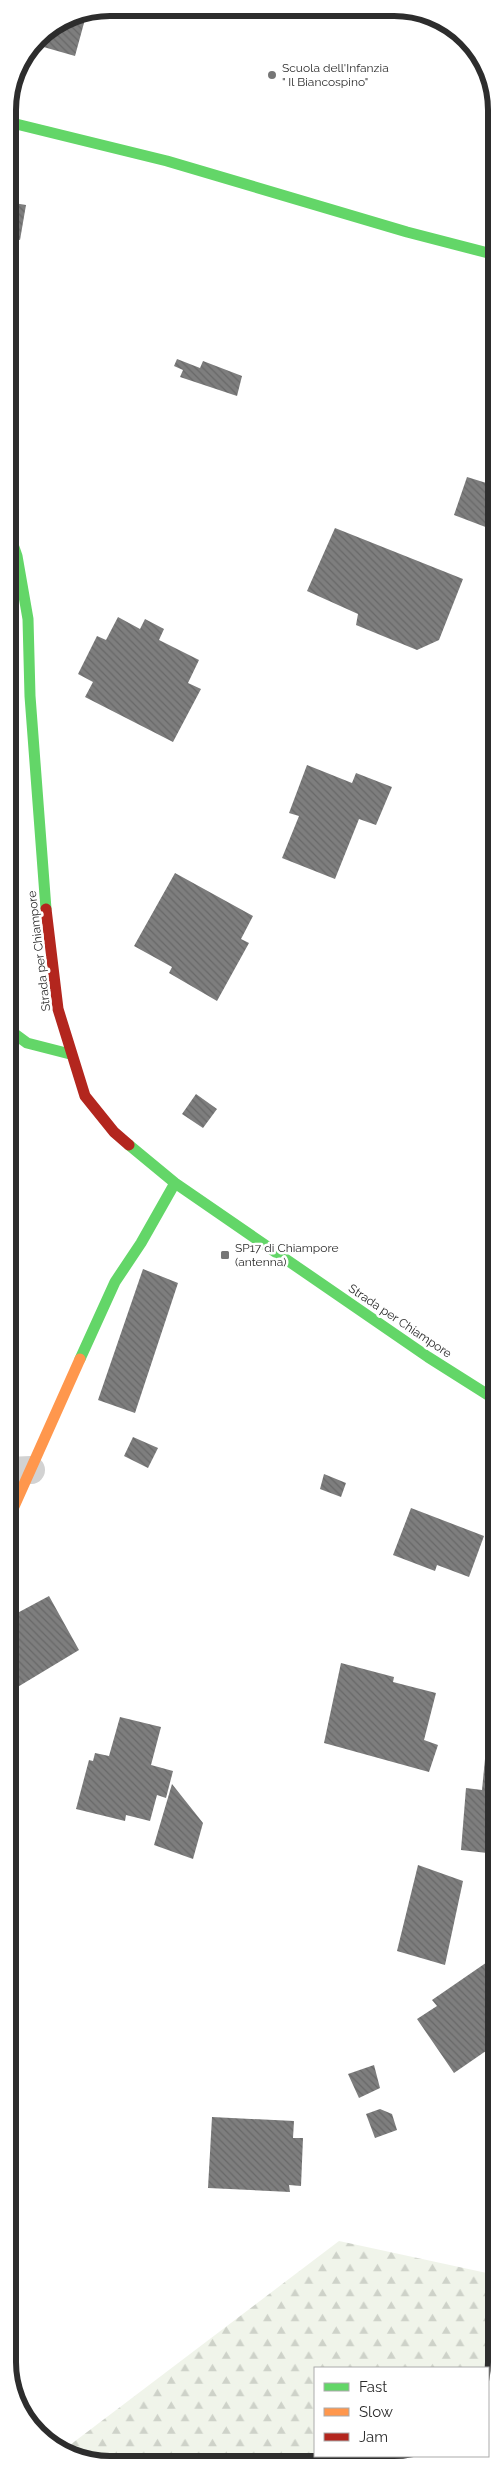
<svg xmlns="http://www.w3.org/2000/svg" width="504" height="2472" font-family="Raleway,sans-serif">
<defs>
<pattern id="forest-firs" width="22" height="20" patternUnits="userSpaceOnUse" patternTransform="scale(1.25)"><rect width="22" height="20" fill="#f0f4ea"/><path d="M5 1l3.5 6h-7zM16 11l3.5 6h-7z" fill="#ced2c9"/></pattern>
<pattern id="building-back-hatch" width="6" height="6" patternUnits="userSpaceOnUse" patternTransform="scale(1.25)"><rect width="6" height="6" fill="#7e7e7e"/><path d="M-1 5l2 2M0 0l6 6M5-1l2 2" fill="none" stroke="#686868"/></pattern>
</defs>
<rect width="100%" height="100%" fill="#fff"/>
<path fill="url(#forest-firs)" d="M339 2241 496 2275V2368L488 2402V2368H315V2456H423L407 2464 90 2462 66 2448Z"/>
<path fill="url(#building-back-hatch)" d="M87 12 75 56 33 44 38 37 71 15Z
M8 202 26 205 20 240 8 238Z
M177 359 200 368 203 361 242 376 237 396 180 377 183 370 174 366Z
M467 477 496 486V531L454 515Z
M335 528 463 579 439 640 417 650 356 625 358 614 307 591Z
M118 617 140 629 145 619 164 629 159 640 199 660 188 683 201 689 173 742 85 697 93 682 78 674 97 636 106 640Z
M307 765 352 783 356 773 392 787 376 825 359 819 335 879 282 858 299 816 289 813Z
M175 873 253 916 241 939 249 943 217 1001 169 973 172 967 134 946Z
M196 1094 217 1109 203 1128 182 1114Z
M143 1269 178 1283 135 1413 98 1400Z
M133 1437 158 1448 148 1468 124 1456Z
M324 1474 346 1483 341 1497 320 1489Z
M411 1508 484 1536 469 1577 437 1565 435 1571 393 1555Z
M49 1596 79 1650 11 1691 8 1686V1632L14 1629 8 1618Z
M341 1663 394 1677 393 1682 436 1693 424 1740 438 1745 429 1772 324 1743Z
M120 1717 161 1727 151 1765 173 1771 166 1798 157 1795 150 1821 126 1815 125 1821 76 1809 89 1760 93 1761 95 1753 109 1756Z
M485 1759 496 1760V1854L461 1850 466 1788 482 1790Z
M172 1784 203 1823 193 1859 154 1845Z
M418 1865 463 1881 445 1965 397 1951Z
M493 1958 496 1962V2044L454 2073 417 2019 437 2006 432 2000Z
M374 2065 380 2088 359 2098 348 2074Z
M380 2109 392 2114 397 2130 375 2138 366 2114Z
M212 2117 294 2121 293 2138H303L301 2186 289 2185 290 2192 208 2188Z"/>
<g fill="none" stroke-linecap="round" stroke-linejoin="round">
<path stroke="#d2d2d2" stroke-width="28" d="M8 1471 31 1470"/>
<path stroke="#63d668" stroke-width="11" d="M8 122 167 161 407 232 496 255
M8 530 17 556 28 619 30 696 46 909
M8 1029 27 1043 70 1054
M129 1145 175 1183 428 1357 496 1400
M80 1359 115 1282 141 1243 175 1183"/>
<path stroke="#ff974d" stroke-width="11" d="M8 1520 80 1359"/>
<path stroke="#b3261e" stroke-width="11" d="M46 909 58 1009 85 1096 114 1132 129 1145"/>
</g>
<g fill="#767676" stroke="#fff" stroke-width="2">
<circle cx="272" cy="75" r="5"/>
<rect x="220" y="1250" width="10" height="10" rx="2.5"/>
</g>
<g text-anchor="middle" stroke-width="5" stroke-linejoin="round" paint-order="stroke">
<g font-size="12" fill="#2d2d2d" stroke="#fff" text-anchor="start">
<text x="282" y="72">Scuola dell'Infanzia<tspan x="282" dy="14">" Il Biancospino"</tspan></text>
<text x="235" y="1252">SP17 di Chiampore<tspan x="235" dy="14">(antenna)</tspan></text>
</g>
<g font-size="12" fill="#2d2d2d" stroke="#fff">
<text transform="translate(39 951) rotate(-97)" y="4">Strada per Chiampore</text>
<text transform="translate(400 1321) rotate(34)" y="4">Strada per Chiampore</text>
</g>
</g>
<path d="M0 0H504V2472H0ZM110 16H394A94 94 0 0 1 488 110V2362A94 94 0 0 1 394 2456H110A94 94 0 0 1 16 2362V110A94 94 0 0 1 110 16Z" fill="#fff" fill-rule="evenodd"/>
<path fill="none" stroke="#2d2d2d" stroke-width="6" d="M110 16H394A94 94 0 0 1 488 110V2362A94 94 0 0 1 394 2456H110A94 94 0 0 1 16 2362V110A94 94 0 0 1 110 16Z"/>
<rect x="314" y="2367" width="175" height="90" fill="#ffffff" stroke="#ababab"/>
<rect x="324" y="2383" width="25" height="8" fill="#63d668" stroke="#ababab"/>
<text x="359" y="2392" font-size="15" fill="#2d2d2d">Fast</text>
<rect x="324" y="2408" width="25" height="8" fill="#ff974d" stroke="#ababab"/>
<text x="359" y="2417" font-size="15" fill="#2d2d2d">Slow</text>
<rect x="324" y="2433" width="25" height="8" fill="#b3261e" stroke="#ababab"/>
<text x="359" y="2442" font-size="15" fill="#2d2d2d">Jam</text>
</svg>
